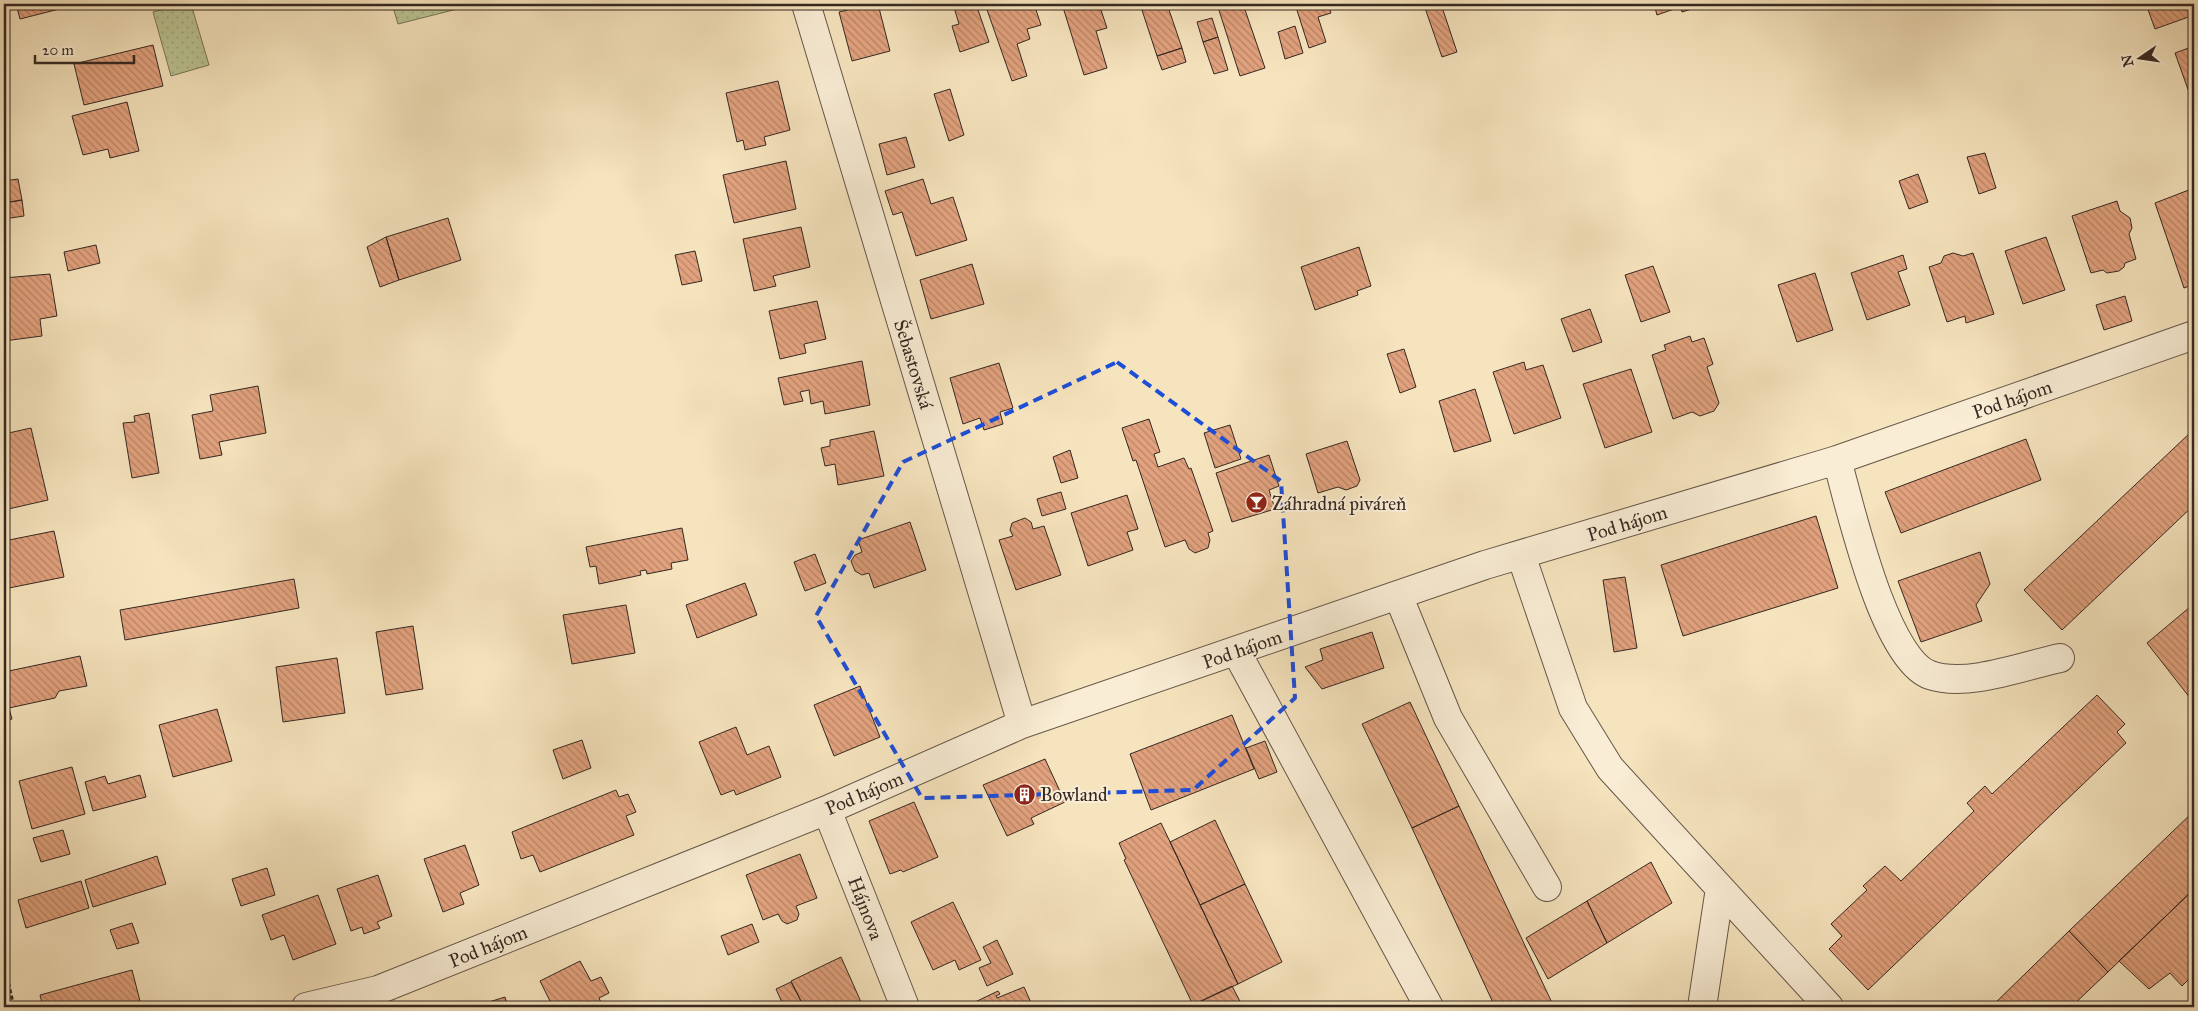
<svg xmlns="http://www.w3.org/2000/svg" width="2198" height="1011" font-family="'IM FELL Great Primer',serif">
<defs>
<pattern id="green-dots" width="8" height="8" patternUnits="userSpaceOnUse" patternTransform="scale(1.25)"><rect width="8" height="8" fill="#bbc493"/><path d="M2 2h.1M6 6h.1" fill="none" stroke="#a1a87e" stroke-width="1.8" stroke-linecap="round"/></pattern>
<pattern id="building-back-hatch" width="6" height="6" patternUnits="userSpaceOnUse" patternTransform="scale(1.25)"><rect width="6" height="6" fill="#e2a27e"/><path d="M-1 5l2 2M0 0l6 6M5-1l2 2" fill="none" stroke="#b88467"/></pattern>
</defs>
<rect width="100%" height="100%" fill="#f6e4be"/>
<filter id="stains"><feTurbulence type="fractalNoise" baseFrequency=".004" numOctaves="4"/><feColorMatrix values="0 0 0 0 .2 0 0 0 0 .09 0 0 0 0 .02 0 0 0 .5 -.17"/></filter>
<radialGradient id="worn" r=".72"><stop offset=".6" stop-color="#630" stop-opacity="0"/><stop offset="1" stop-color="#630" stop-opacity=".3"/></radialGradient>
<path fill="url(#green-dots)" stroke="#78765a" d="M183 4H191L209 65 171 76 153 12Z
M392 4H477L398 24Z"/>
<path fill="url(#building-back-hatch)" stroke="#352822" d="M16 4H79L20 19Z
M872 4H878L890 51 852 61 839 12Z
M953 4H976L989 42 960 52 952 26 959 24Z
M985 4H1034L1041 25 1027 29 1030 39 1017 44 1027 76 1012 81Z
M1062 4H1099L1107 28 1096 31 1107 68 1084 75Z
M1140 4H1167L1182 48 1157 56Z
M1217 4H1243L1265 68 1240 76Z
M1295 4H1328L1331 13 1318 17 1326 42 1309 48Z
M1436 4H1441L1457 52 1442 57 1425 8Z
M1654 4H1672L1674 9 1657 15Z
M1679 4H1708L1682 12Z
M2146 4H2194V15L2155 29Z
M1212 18 1218 37 1203 42 1197 22Z
M1295 26 1303 53 1285 59 1278 32Z
M1218 37 1228 70 1214 74 1203 42Z
M153 45 163 86 84 105 74 64Z
M2194 46V93L2190 95 2175 53Z
M1182 48 1186 62 1162 70 1157 56Z
M778 81 790 130 764 137 766 145 745 150 743 140 737 142 726 93Z
M950 89 964 135 949 141 934 94Z
M127 102 139 151 110 158 108 149 83 155 72 116Z
M906 137 915 167 887 175 879 144Z
M1985 153 1996 188 1979 194 1967 157Z
M786 161 796 209 734 223 723 175Z
M1918 174 1928 202 1909 209 1899 181Z
M18 179 22 200 4 203V181Z
M923 179 931 204 953 197 967 240 916 256 902 212 893 215 885 191Z
M2194 188V284L2184 288 2155 203Z
M22 200 24 216 4 219V203Z
M2117 201 2120 211 2130 218 2132 228 2129 234 2136 259 2125 263 2124 267 2119 271 2107 273 2103 270 2091 273 2072 216Z
M448 218 461 260 399 280 386 237Z
M801 227 810 267 773 276 776 286 754 291 743 239Z
M386 237 399 280 380 287 367 247Z
M2046 237 2065 290 2023 304 2005 251Z
M96 245 100 263 68 271 64 252Z
M1359 247 1371 286 1357 291 1358 295 1315 310 1301 267Z
M695 251 702 281 682 285 675 255Z
M1953 253 1963 256 1973 253 1994 314 1966 323 1965 316 1947 322 1929 267 1941 263 1944 256Z
M1903 255 1907 269 1898 272 1910 305 1867 320 1851 273Z
M972 264 984 304 931 319 920 280Z
M1653 266 1670 312 1641 322 1625 275Z
M1815 273 1833 330 1797 342 1778 285Z
M50 274 57 316 40 319 42 336 4 341V278Z
M2125 296 2132 321 2104 330 2096 305Z
M817 301 826 339 804 344 806 353 780 359 769 311Z
M1590 309 1602 342 1573 352 1561 319Z
M1690 336 1692 342 1704 338 1713 364 1707 367 1719 403 1714 411 1700 416 1692 412 1673 419 1652 355 1666 350 1664 345Z
M1404 349 1416 387 1400 393 1387 354Z
M862 361 870 405 825 414 823 401 811 404 809 390 800 392 803 401 784 405 778 378Z
M1524 362 1526 370 1543 365 1561 418 1514 434 1493 372Z
M999 363 1013 408 1000 412 1003 424 984 430 980 418 963 424 950 378Z
M1631 369 1652 432 1605 448 1583 384Z
M258 386 266 433 219 442 222 455 200 459 192 415 213 411 210 395Z
M1475 389 1491 441 1454 452 1439 401Z
M149 413 159 473 132 478 123 423 135 422 134 416Z
M1149 419 1160 452 1154 454 1158 467 1184 458 1189 469 1191 468 1213 531 1208 533 1210 540 1208 548 1195 553 1189 549 1185 540 1165 547 1136 460 1133 461 1122 428Z
M1230 425 1241 459 1215 468 1204 433Z
M31 428 48 500 4 510V434Z
M874 431 884 476 838 485 835 464 825 466 821 448 830 446V440Z
M2191 432 2194 435V505L2062 630 2024 590Z
M2026 439 2041 480 1901 533 1885 492Z
M1347 441 1360 480 1357 486 1346 490 1338 487 1318 493 1306 454Z
M1070 450 1078 478 1061 483 1053 457Z
M1269 455 1279 486 1269 490 1275 509 1232 522 1216 473Z
M1061 492 1066 509 1042 516 1037 499Z
M1127 495 1138 529 1127 532 1133 550 1088 566 1071 513Z
M1816 516 1838 588 1683 636 1661 565Z
M1025 518 1031 522 1033 529 1044 526 1061 575 1016 590 999 540 1013 536 1010 530 1012 523Z
M910 522 926 570 874 588 869 573 862 575 855 571 851 561 855 555 862 552 858 540Z
M682 528 688 560 671 563 672 569 647 574 646 570 640 571 641 575 599 584 596 566 590 567 586 547Z
M54 531 64 577 4 589V541Z
M1980 552 1990 584 1976 605 1982 621 1921 642 1898 581Z
M815 554 826 583 805 591 794 562Z
M1625 577 1637 648 1614 652 1603 580Z
M294 579 299 608 125 640 120 610Z
M745 583 757 615 697 638 686 605Z
M626 605 635 653 572 664 563 615Z
M2190 607 2194 612V703L2147 643Z
M413 626 423 689 386 695 376 632Z
M1372 632 1384 668 1322 689 1305 667 1323 660 1320 649Z
M80 656 87 686 59 691 55 698 9 708 12 719 4 721V672Z
M337 658 345 713 283 722 276 667Z
M860 686 880 737 834 756 814 705Z
M2097 695 2125 724 2117 732 2126 743 1868 990 1829 949 1842 936 1831 924 1867 890 1863 886 1885 866 1901 881 1974 811 1967 803 1985 786 1992 794Z
M1410 702 1459 806 1412 828 1362 724Z
M217 709 232 761 173 777 159 725Z
M1232 715 1254 769 1151 810 1130 754Z
M736 727 747 755 769 746 781 777 736 795 734 790 721 795 699 742Z
M582 740 591 768 563 779 553 750Z
M1265 741 1277 772 1259 779 1246 748Z
M1045 759 1065 802 1031 818 1034 824 1007 836 983 785Z
M72 767 85 814 32 829 19 781Z
M140 775 146 797 93 811 85 782 105 776 108 784Z
M616 790 619 797 628 794 636 812 626 816 634 835 540 872 533 855 521 859 512 832Z
M914 802 938 857 903 872 901 870 890 874 869 821Z
M1459 806 1554 1007H1495L1412 828Z
M2194 811V889L2108 972 2069 931Z
M1215 820 1245 884 1200 905 1170 842Z
M1161 823 1238 984 1193 1005 1124 860 1126 859 1119 843Z
M63 830 70 854 41 862 33 838Z
M465 845 479 885 460 893 464 904 443 912 424 859Z
M800 854 817 898 796 906 799 914 797 920 787 924 782 921 778 914 763 920 746 875Z
M157 856 166 884 93 907 85 880Z
M1651 862 1672 903 1607 943 1587 901Z
M267 868 275 895 241 906 232 879Z
M378 875 392 916 377 922 380 928 364 934 362 927 351 931 337 889Z
M81 881 89 908 26 928 18 900Z
M1245 884 1282 962 1238 984 1200 905Z
M2194 889V974L2182 986 2170 973 2149 989 2119 961Z
M318 895 336 944 293 960 284 935 271 940 262 915Z
M1587 901 1607 943 1548 979 1526 938Z
M953 902 981 960 959 970 955 960 933 970 911 922Z
M132 923 139 943 117 949 110 930Z
M752 924 759 942 728 955 721 936Z
M2069 931 2108 972 2071 1007H1991Z
M997 940 1013 974 987 986 979 968 991 963 983 947Z
M841 957 861 1002 851 1007H804L791 981Z
M580 961 591 981 601 977 609 993 599 998 603 1007H553L540 981Z
M132 970 141 1005 132 1007H43L40 995Z
M791 982 804 1007H784L776 989Z
M1232 986 1243 1007H1201L1199 1002Z
M1024 987 1033 1007H977V1004L974 1005 973 1003 998 991 1000 994 996 996 997 998Z
M505 997 508 1007H473Z"/>
<g fill="none" stroke-linecap="round" stroke-linejoin="round">
<defs>
<path id="minor" d="M806 4 1022 724
M1837 460C1850 506 1884 659 1930 675 1967 688 2023 666 2060 658
M1521 555 1573 708 1610 768 1829 1007
M1398 595 1448 718 1547 887
M1236 651 1429 1007
M827 810 905 1007
M306 1007 378 990 827 810 1022 724 1485 565 1837 460 2194 335
M1702 1007 1720 888"/>
</defs>
<use href="#minor" stroke="#655749" stroke-width="30"/>
<path stroke="#352822" stroke-width="3" stroke-dasharray="4 2.5" stroke-linecap="butt" d="M4 964 14 1007"/>
<use href="#minor" stroke="#f9edd5" stroke-width="28"/>
</g>
<path fill="none" stroke="#1d4ed8" stroke-width="4" stroke-dasharray="10 6" stroke-linejoin="round" d="M1117 362 1281 481 1295 698 1193 790 922 798 816 616 903 462Z"/>
<defs>
<symbol id="bar-disc" viewBox="-11 -11 22 22"><circle r="9.5" fill="#8f2418" stroke="#f9edd5"/><path d="M-6-5H6L.8 .8V4.5H3.5V6h-7V4.5H-.8V.8Z" fill="#fff"/></symbol>
<symbol id="building-disc" viewBox="-11 -11 22 22"><circle r="9.5" fill="#8f2418" stroke="#f9edd5"/><path d="M-4-6H4V6H1V3H-1V6H-4ZM-2.5-4.3h1.7v1.8h-1.7ZM.8-4.3h1.7v1.8H.8ZM-2.5-1h1.7V.8h-1.7ZM.8-1h1.7V.8H.8Z" fill="#fff"/></symbol>
</defs>
<g fill-rule="evenodd">
<use href="#bar-disc" x="1244" y="490" width="25" height="25"/>
<use href="#building-disc" x="1012" y="782" width="25" height="25"/>
</g>
<g text-anchor="middle" stroke-width="4" stroke-linejoin="round" paint-order="stroke">
<g font-size="19" fill="#352822" stroke="#f9edd5">
<text transform="translate(914 364) rotate(73)" y="7">Šebastovská</text>
<text transform="translate(2012 399) rotate(-19)" y="7">Pod hájom</text>
<text transform="translate(1627 523) rotate(-17)" y="7">Pod hájom</text>
<text transform="translate(1242 649) rotate(-19)" y="7">Pod hájom</text>
<text transform="translate(864 793) rotate(-23)" y="7">Pod hájom</text>
<text transform="translate(866 908) rotate(69)" y="7">Hájnova</text>
<text transform="translate(488 946) rotate(-22)" y="7">Pod hájom</text>
</g>
<g font-size="19" fill="#352822" stroke="#f9edd5" text-anchor="start">
<text x="1272" y="510">Záhradná piváreň</text>
<text x="1040" y="801">Bowland</text>
</g>
</g>
<rect width="2198" height="1011" fill="none" stroke="#f6e4be" stroke-width="20"/>
<rect x="5" y="5" width="2188" height="1001" fill="none" stroke="#352822" stroke-width="2.5"/>
<rect x="10" y="10" width="2178" height="991" fill="none" stroke="#352822"/>
<g transform="translate(2140 58) rotate(257)" stroke="#f9edd5" stroke-width="4" paint-order="stroke">
<path d="M0-4L9 19L0 12L-9 19Z" fill="#352822"/>
<text y="-8" font-size="14" font-weight="bold" text-anchor="middle" fill="#352822">N</text>
</g>
<path d="M35 55v8h99v-8" fill="none" stroke="#352822" stroke-width="2.5"/>
<text x="42" y="55" font-size="15" fill="#352822" stroke="#f9edd5" stroke-width="4" paint-order="stroke">20 m</text>
<rect width="100%" height="100%" filter="url(#stains)"/>
<rect width="100%" height="100%" fill="url(#worn)"/>
</svg>
